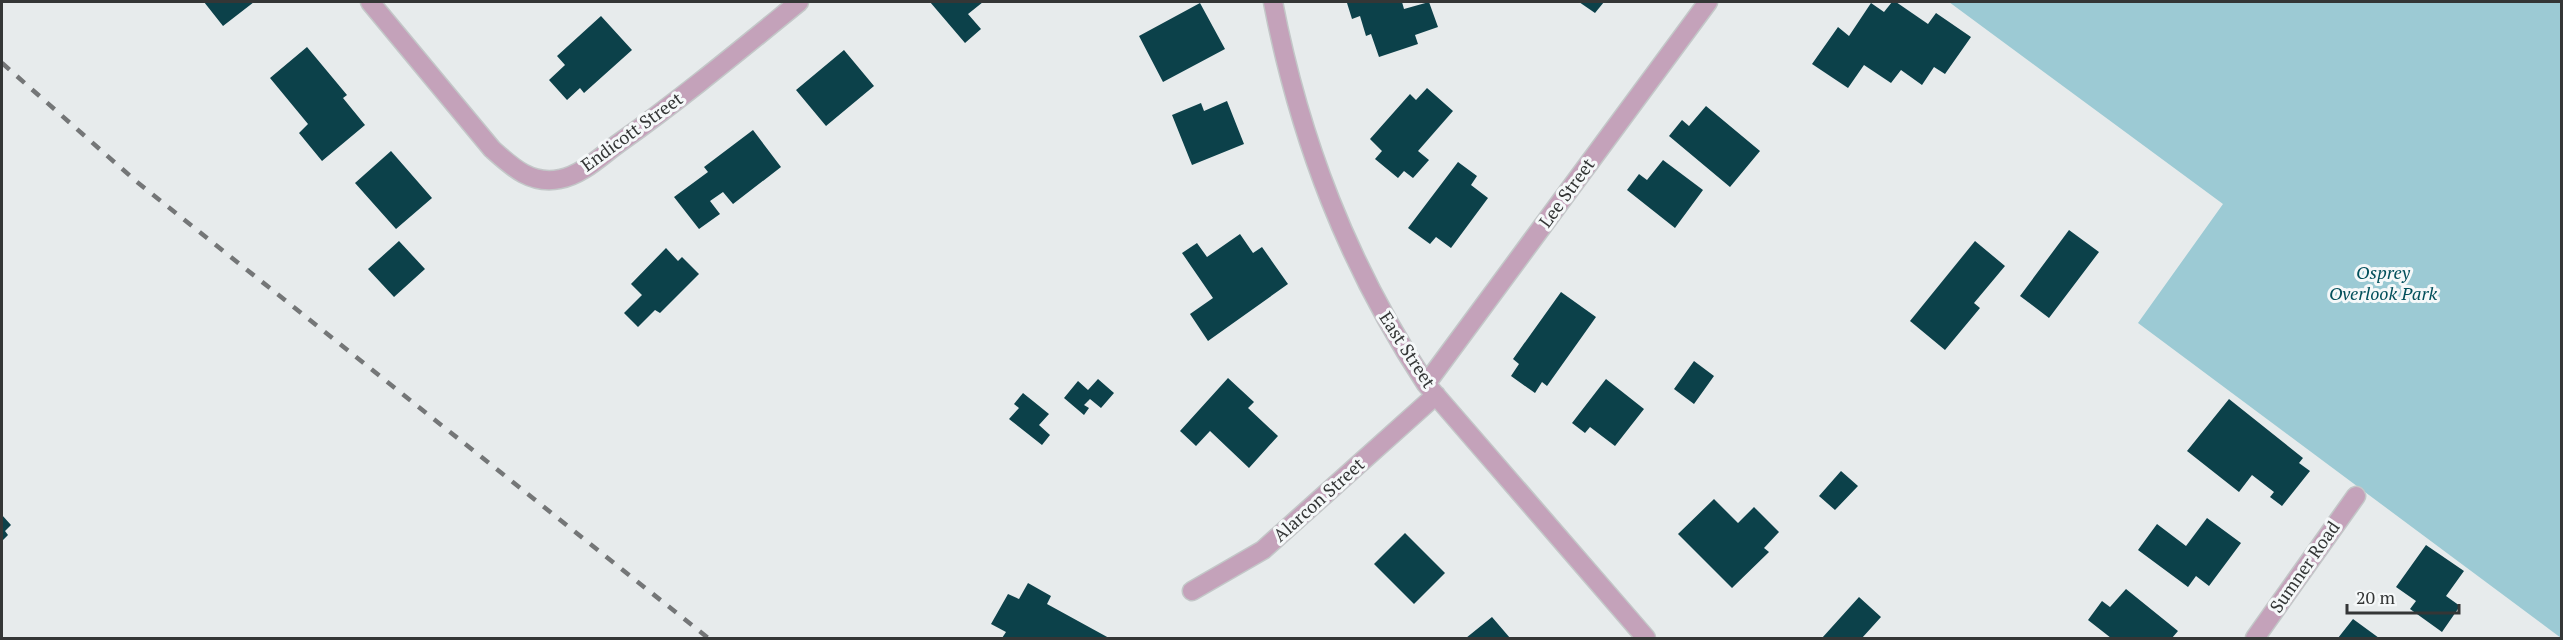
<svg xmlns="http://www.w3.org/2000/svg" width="2563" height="640" font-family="'PT Serif',serif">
<rect width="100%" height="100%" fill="#e7ebec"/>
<path fill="#9ccad4" d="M1949 2H2561V638L2138 323 2223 204Z"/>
<path fill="#0c414a" d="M204 2H254L223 26Z
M930 2H983L968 14 981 29 965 43Z
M1402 2 1404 9 1429 2 1438 27 1415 35 1418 44 1379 57 1371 34 1366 36 1360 16 1352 19 1347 3Z
M1579 2H1604L1595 13Z
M1892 2H1896L1928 24 1936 13 1971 37 1945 74 1934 67 1922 85 1901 70 1891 83 1864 65 1848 88 1812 64 1838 27 1849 36 1871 3 1884 12Z
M1200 3 1225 49 1163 82 1139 36Z
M601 16 632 50 584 93 580 88 567 100 549 80 565 65 557 56Z
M307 47 347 95 343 98 365 125 322 161 299 133 308 124 270 78Z
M844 50 874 86 826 126 796 90Z
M1427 88 1453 111 1418 151 1429 160 1413 178 1404 171 1398 178 1375 159 1382 151 1370 139 1410 94 1416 100Z
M1227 101 1244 144 1192 165 1172 115 1201 103 1204 111Z
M1706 106 1760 151 1730 187 1669 136 1682 120 1689 126Z
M753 130 781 167 733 204 723 192 710 201 720 214 699 229 674 197 708 172 704 167Z
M391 151 432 198 396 229 355 183Z
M1663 160 1703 190 1675 228 1627 190 1639 174 1647 180Z
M1458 162 1477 176 1471 185 1488 198 1451 248 1436 237 1430 244 1408 228Z
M2069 230 2099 252 2049 318 2020 296Z
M1240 234 1253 253 1262 247 1288 284 1208 341 1190 314 1213 298 1182 253 1197 243 1207 257Z
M399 241 425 269 394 297 368 269Z
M1975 241 2005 266 1974 303 1980 308 1945 350 1910 321Z
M666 248 678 261 682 257 699 274 660 313 655 310 638 327 624 313 642 295 631 284Z
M1561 292 1596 317 1547 386 1542 382 1535 393 1511 376 1519 364 1513 359Z
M1694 361 1714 376 1694 404 1674 389Z
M1228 378 1254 402 1248 408 1278 436 1249 468 1210 431 1196 446 1180 431Z
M1098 379 1114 393 1101 408 1090 399 1084 405 1089 408 1084 415 1064 398 1078 381 1088 390Z
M1606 379 1644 409 1615 446 1590 427 1585 433 1572 423Z
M1023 393 1049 414 1039 425 1050 435 1042 445 1009 419 1019 408 1014 404Z
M2229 399 2303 458 2299 463 2310 471 2282 506 2270 497 2274 492 2252 475 2239 492 2187 451Z
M1841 471 1858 486 1835 510 1819 496Z
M1714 499 1738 523 1754 507 1779 532 1764 548 1769 552 1732 588 1678 534Z
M2 515 11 525 5 531 8 535 2 541Z
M2207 518 2241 543 2209 586 2196 576 2188 587 2138 550 2157 524 2186 546Z
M1405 533 1445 573 1414 604 1374 564Z
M2426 545 2464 571 2446 596 2460 606 2442 632 2410 609 2416 601 2396 587Z
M1028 583 1051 596 1047 604 1109 638H1002L1006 632 991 624 1008 594 1019 599Z
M2126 589 2178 631 2172 638H2111L2088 620 2102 601 2110 607Z
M1859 597 1881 617 1862 638H1822Z
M1492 617 1510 638H1466Z
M2353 619 2379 638H2338Z"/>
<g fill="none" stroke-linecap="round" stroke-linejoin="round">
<defs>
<path id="minor" d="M370 2 492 149C512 167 531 185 560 179 582 175 601 156 619 143 681 99 740 50 799 2
M1273 2C1300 141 1348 265 1426 384L1646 638
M1426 384 1708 2
M1192 591 1263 550 1436 395
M2255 638 2356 496"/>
</defs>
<use href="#minor" stroke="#c3c7c8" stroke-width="21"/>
<use href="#minor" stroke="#c4a2ba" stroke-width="18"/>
<path stroke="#747677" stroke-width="4.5" stroke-dasharray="10 10" stroke-linecap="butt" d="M2 63 137 182 708 638"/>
</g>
<g text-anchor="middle" stroke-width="6" stroke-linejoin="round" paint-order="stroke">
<g font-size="18" fill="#343636" stroke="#f5f8f9">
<text transform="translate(632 132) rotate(-36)" y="6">Endicott Street</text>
<text transform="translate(1567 193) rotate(-54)" y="6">Lee Street</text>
<text transform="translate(1407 350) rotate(57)" y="6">East Street</text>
<text transform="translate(1319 500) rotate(-42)" y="6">Alarcon Street</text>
<text transform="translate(2305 567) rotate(-55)" y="6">Sumner Road</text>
</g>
<g font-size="18" font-style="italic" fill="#024f5b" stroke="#f5f8f9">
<text x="2383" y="279">Osprey<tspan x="2383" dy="21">Overlook Park</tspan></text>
</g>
</g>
<rect width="2563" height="640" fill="none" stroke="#343636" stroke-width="6"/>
<path d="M2347 604v9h112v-9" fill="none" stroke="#343636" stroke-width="3"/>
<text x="2356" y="604" font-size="18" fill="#343636" stroke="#f5f8f9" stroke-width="4.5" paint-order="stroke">20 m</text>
</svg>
